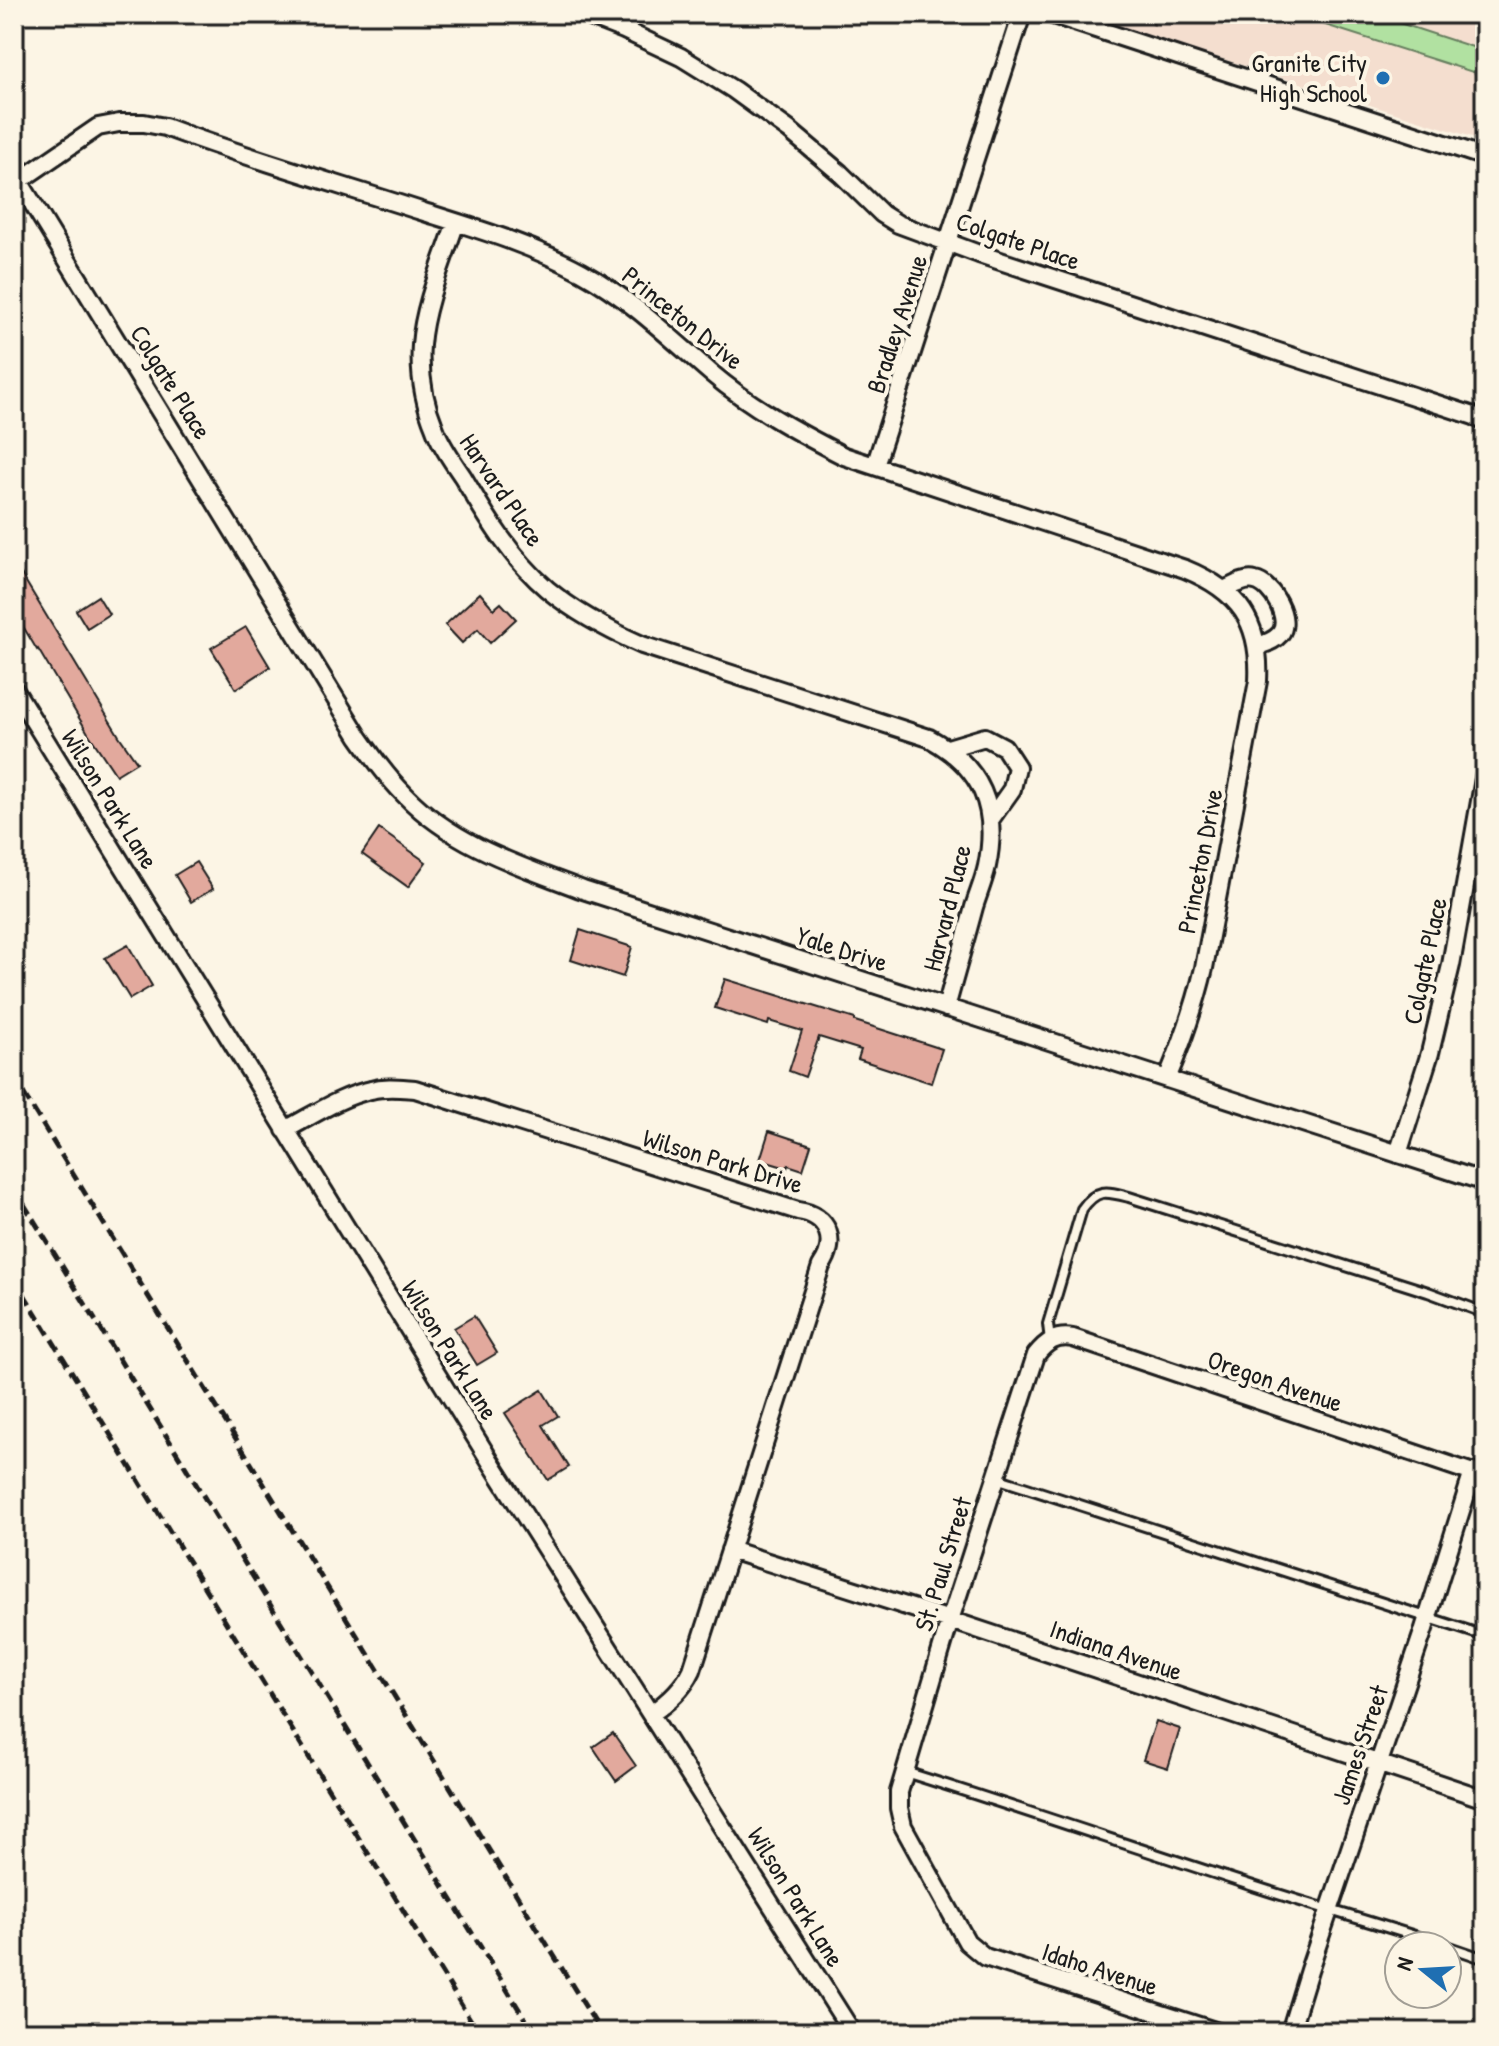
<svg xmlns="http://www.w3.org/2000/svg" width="1499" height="2046" font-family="'Patrick Hand',sans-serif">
<rect width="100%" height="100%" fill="#fcf5e5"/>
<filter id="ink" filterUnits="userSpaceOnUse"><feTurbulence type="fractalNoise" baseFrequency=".0125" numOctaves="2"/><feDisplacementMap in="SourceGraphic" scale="16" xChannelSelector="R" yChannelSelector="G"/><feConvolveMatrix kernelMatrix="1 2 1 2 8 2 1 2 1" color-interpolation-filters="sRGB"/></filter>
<g filter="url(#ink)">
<path fill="#f4decf" d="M1078 14H1485V141Z"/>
<path fill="#b1e1a1" stroke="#667e5e" stroke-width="2" d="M1291 14H1372L1485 51V76Z"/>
<path fill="#e2a99d" stroke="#1c1c1c" stroke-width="2" d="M14 562 119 736 137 762 116 775 88 733 38 649 37 650 21 623H22L14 609Z
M480 593 494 609 501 603 516 619 490 643 478 629 462 643 445 625Z
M98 596 109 614 87 628 76 610Z
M246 627 270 667 236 689 211 648Z
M379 829 426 862 408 887 362 854Z
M196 862 213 889 191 902 175 875Z
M580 930 632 947 623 977 571 960Z
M128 945 152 986 130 999 105 958Z
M725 979 855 1019V1021L942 1049 931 1083 858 1059 861 1050 819 1037 805 1077 789 1071 802 1031 769 1021 768 1025 715 1008Z
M769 1131 811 1145 803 1170 788 1165 787 1168 760 1160Z
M474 1316 497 1353 477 1365 454 1328Z
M542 1390 558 1416 543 1425 569 1467 548 1480 505 1413Z
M1156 1721 1180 1729 1168 1768 1143 1760Z
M613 1733 636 1766 616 1781 593 1747Z"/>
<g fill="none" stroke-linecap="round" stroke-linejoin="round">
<defs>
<path id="service" d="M1050 1341 1048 1324 1082 1209C1097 1188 1106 1191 1129 1197L1428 1292 1485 1313
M996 1478 1485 1636
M905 1772C1020 1808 1133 1847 1247 1884 1313 1906 1380 1924 1446 1946
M1447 1946 1485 1959"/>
<path id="minor" d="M583 14 624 30 681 57 734 90 789 130 840 173 882 214 898 224 979 254 1474 416 1485 422
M1050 14 1485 157
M14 173 359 737C373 757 387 777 405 795 453 845 520 866 583 890L1485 1182
M19 181 98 127 119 123H144L165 127C250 159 338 184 424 212 478 229 532 245 582 272 631 299 669 337 711 373 751 407 797 432 844 456L1185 569C1239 591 1261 622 1258 681L1204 968C1195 1007 1182 1043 1167 1079
M456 222C443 261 424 305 421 345 419 374 424 403 435 429 441 446 453 462 463 477 487 518 511 558 547 589 576 613 608 630 642 645L929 738C982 767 999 808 987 866 984 880 978 894 974 907 965 941 955 974 946 1008
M875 466 1022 14
M1224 590C1233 586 1245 578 1255 581 1272 584 1292 620 1280 634 1274 641 1265 644 1257 646
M14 689 492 1464 852 2032
M948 748 985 737 1004 747 1017 767 1012 789 990 820
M285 1130C312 1116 341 1096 371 1090 385 1086 400 1088 415 1089L798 1211C829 1215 838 1242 821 1266L692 1670C683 1689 668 1702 651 1714
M1398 1154 1430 1053 1451 965 1485 773
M730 1550 950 1620 1485 1799
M1218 2032 985 1957 967 1942 903 1826 899 1808V1792L950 1620 1036 1355C1046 1342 1056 1335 1073 1338L1485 1477
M1290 2032 1309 1970 1423 1632 1473 1472"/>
</defs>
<use href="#service" stroke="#1c1c1c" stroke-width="14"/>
<use href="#minor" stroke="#1c1c1c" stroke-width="22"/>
<path stroke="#1c1c1c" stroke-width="3" stroke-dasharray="2 6" stroke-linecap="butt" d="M1153 25 1157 14"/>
<use href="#service" stroke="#fcf5e5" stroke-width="8"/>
<use href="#minor" stroke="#fcf5e5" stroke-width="16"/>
<path stroke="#1c1c1c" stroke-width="5" stroke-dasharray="12 6" stroke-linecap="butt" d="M14 1078 601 2032
M14 1188 533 2032
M14 1278 478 2032"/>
</g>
</g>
<circle fill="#1f6fb2" stroke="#fcf5e5" stroke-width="3" cx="1383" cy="78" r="8"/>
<g text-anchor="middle" stroke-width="8" stroke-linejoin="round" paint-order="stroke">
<g font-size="26" fill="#1c1c1c" stroke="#fcf5e5" text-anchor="end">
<text x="1367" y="72">Granite City<tspan x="1367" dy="30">High School</tspan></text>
</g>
<g font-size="26" fill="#1c1c1c" stroke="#fcf5e5">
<text transform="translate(1018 241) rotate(19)" y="9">Colgate Place</text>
<text transform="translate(683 318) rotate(39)" y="9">Princeton Drive</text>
<text transform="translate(897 324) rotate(-72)" y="9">Bradley Avenue</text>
<text transform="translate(171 382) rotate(58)" y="9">Colgate Place</text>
<text transform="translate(502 490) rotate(56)" y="9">Harvard Place</text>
<text transform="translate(110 799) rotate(58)" y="9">Wilson Park Lane</text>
<text transform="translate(1200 861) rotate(-79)" y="9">Princeton Drive</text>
<text transform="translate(947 908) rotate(-76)" y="9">Harvard Place</text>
<text transform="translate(842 949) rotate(18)" y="9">Yale Drive</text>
<text transform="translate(1425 961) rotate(-78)" y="9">Colgate Place</text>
<text transform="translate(723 1161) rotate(17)" y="9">Wilson Park Drive</text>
<text transform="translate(450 1350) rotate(58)" y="9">Wilson Park Lane</text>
<text transform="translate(1275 1381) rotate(19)" y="9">Oregon Avenue</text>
<text transform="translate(943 1564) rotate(-73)" y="9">St. Paul Street</text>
<text transform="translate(1116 1650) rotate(19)" y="9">Indiana Avenue</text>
<text transform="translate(1360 1745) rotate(-71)" y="9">James Street</text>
<text transform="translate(796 1897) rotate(58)" y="9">Wilson Park Lane</text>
<text transform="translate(1100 1969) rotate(18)" y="9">Idaho Avenue</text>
</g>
</g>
<rect width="1499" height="2046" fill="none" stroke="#fcf5e5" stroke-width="48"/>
<rect x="24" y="24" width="1451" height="1998" fill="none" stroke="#1c1c1c" stroke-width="3" filter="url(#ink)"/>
<g transform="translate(1423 1970) rotate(288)"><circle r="38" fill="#fcf5e5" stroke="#a29e95" stroke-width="2"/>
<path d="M0-6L14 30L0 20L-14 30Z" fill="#1f6fb2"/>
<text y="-12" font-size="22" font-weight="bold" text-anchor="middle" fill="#1c1c1c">N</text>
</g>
</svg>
